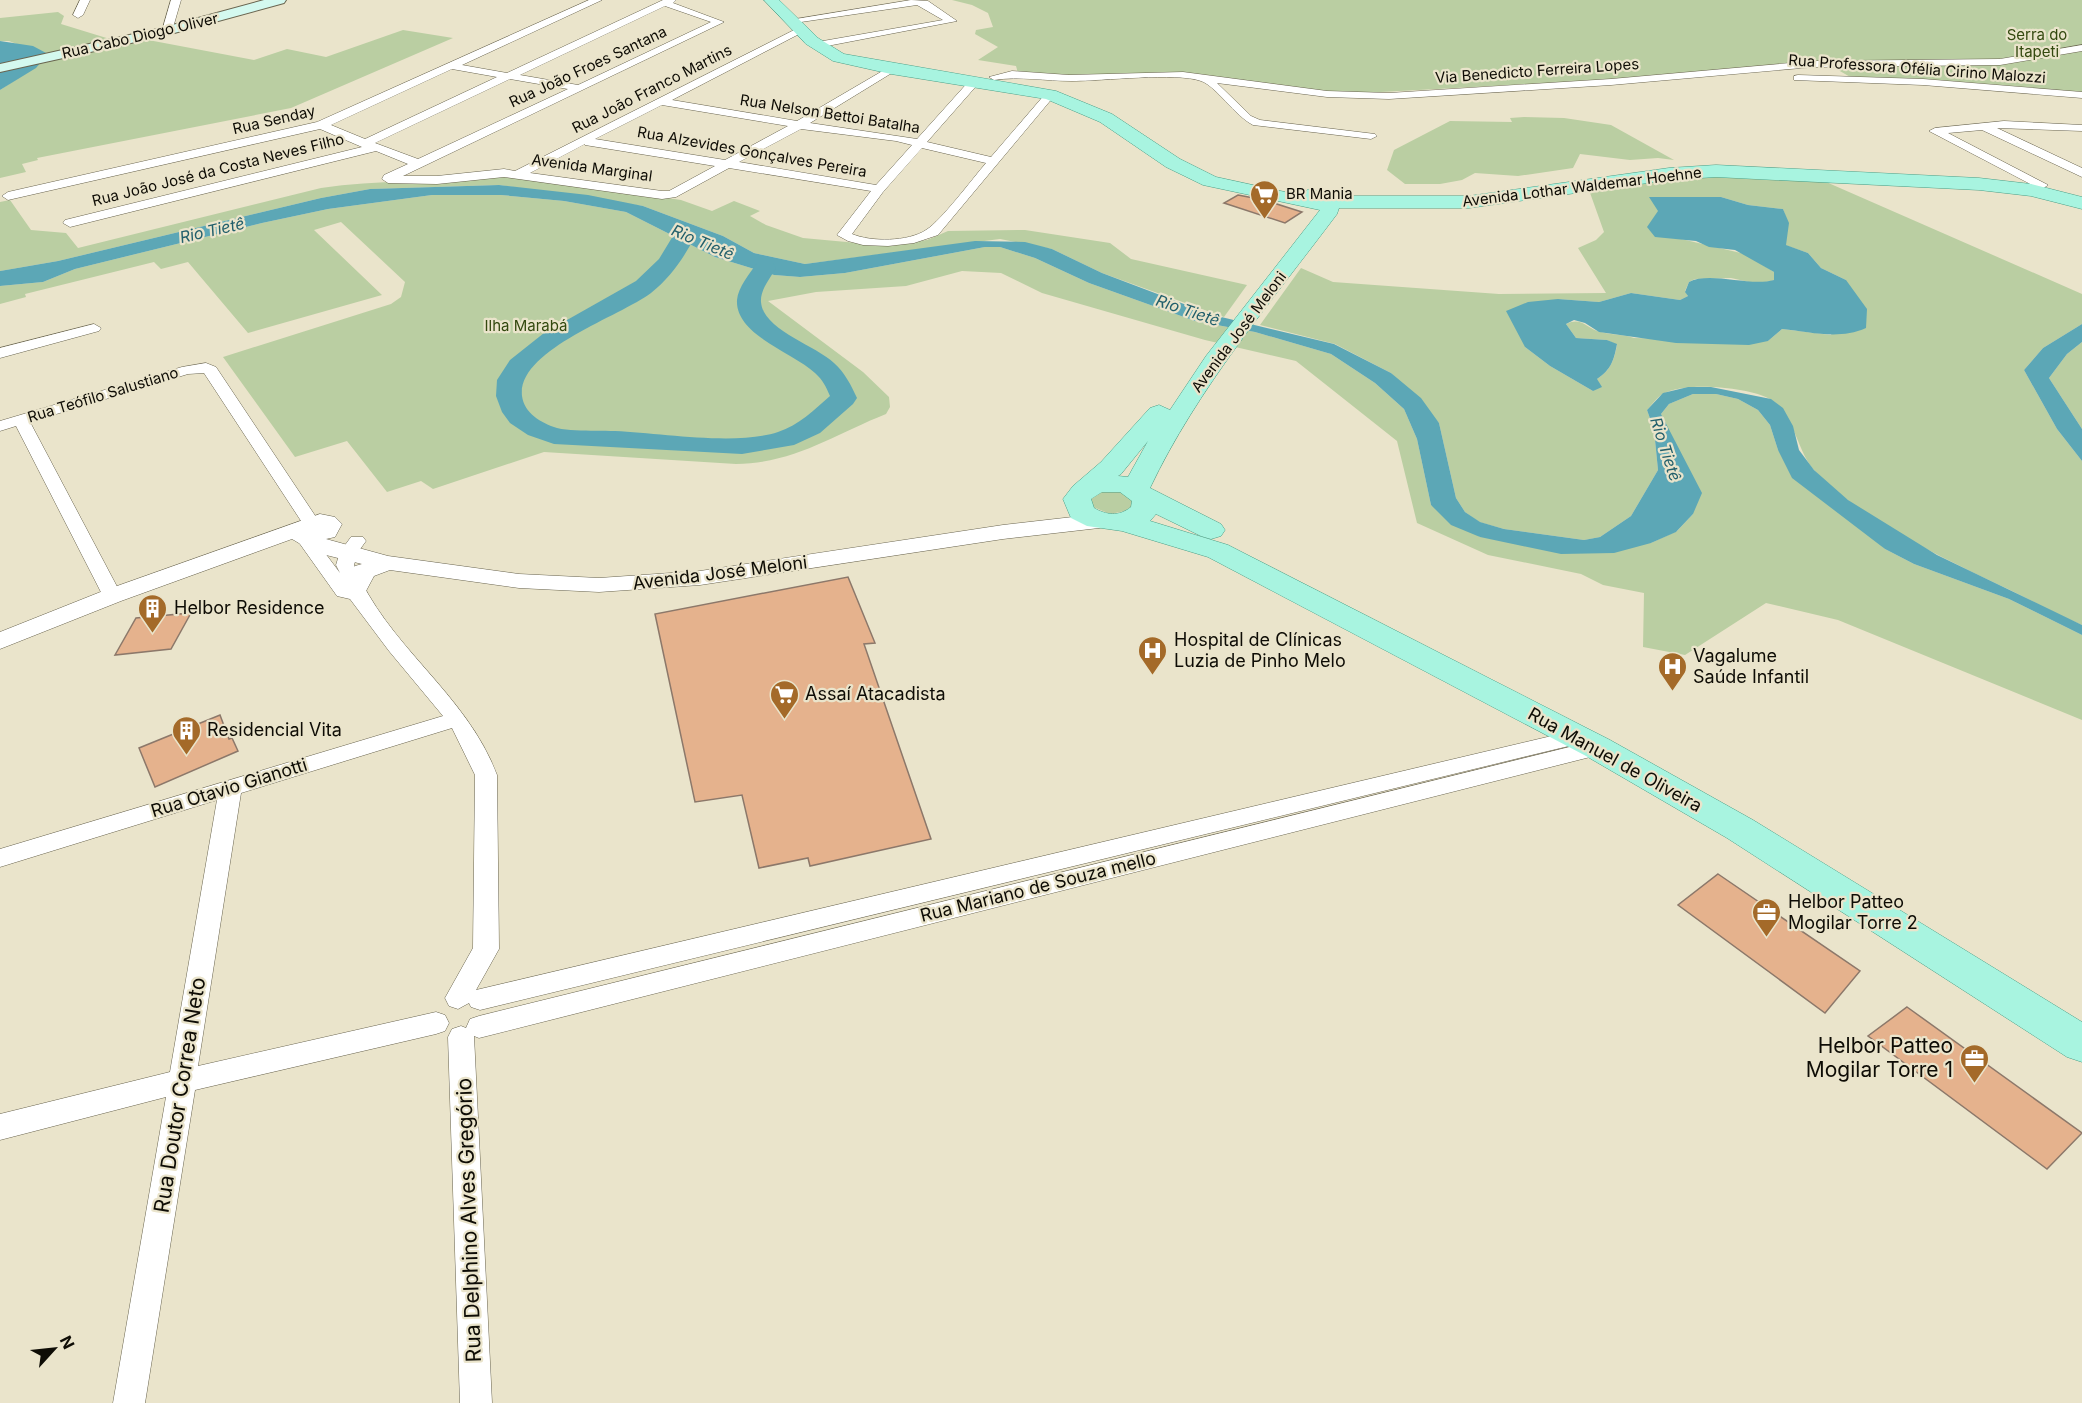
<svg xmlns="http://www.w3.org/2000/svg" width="2082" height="1403" font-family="Inter,sans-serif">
<rect width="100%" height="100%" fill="#eae4cb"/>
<path fill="#bacea2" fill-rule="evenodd" d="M952 0H2082V92L1852 78 1826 63 1608 80 1343 94 1198 75 1061 77 1018 73 1016 66 978 60 998 47 975 34 976 30 993 27 988 13 972 5Z
M58 12 64 16 61 24 113 40 47 56 9 41H0V18Z
M403 30 453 38 291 108 37 158 38 160 22 164 26 172 0 178V90L44 61 143 39 254 60 287 49 326 57Z
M1524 117 1564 118 1611 125 1674 160 1658 158 1630 160 1580 154 1573 168 1518 176 1475 173 1462 180 1440 184H1405L1387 170 1394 150 1450 121 1512 122 1510 118Z
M1682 175 1817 178 2082 294V324L2043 348 2024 370 2057 429 2082 461V625C2057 615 2033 601 2008 589 1947 560 1862 521 1815 471 1796 451 1795 413 1770 399 1749 387 1684 381 1663 394 1657 397 1652 405 1647 410L1654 430 1658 470 1631 516 1600 537 1584 540 1504 529 1479 522 1465 512 1456 498 1439 423 1391 373 1335 344 1260 325 1301 268 1333 282 1499 294 1606 293 1578 248 1596 240 1604 232 1589 190ZM1650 197H1721L1748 205 1783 209 1788 223 1785 245 1808 253 1821 268 1846 280 1831 335 1782 329 1768 341 1634 338C1623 334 1612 335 1601 332 1587 329 1582 316 1566 324L1576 338 1607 340 1617 345C1614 360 1611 370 1597 379L1593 391 1550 366 1525 347 1558 299 1599 302 1631 293 1680 300 1688 296 1685 291 1689 282 1695 279 1731 278 1758 284 1775 280 1774 272 1745 254 1677 238Z
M490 176H521L681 200 712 211 734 201 760 211 750 216 766 225 803 238 879 245 927 240 948 231 1025 230 1110 243 1131 259 1247 285 1224 317 1102 273 1052 249 1000 239 805 264 754 253 723 236 643 206 499 185 370 189 321 198 58 261 0 271V202L10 200 31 230 66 233 78 248 321 188C377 179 434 184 490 176Z
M432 195H501L564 201 626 212 715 257 774 275 800 277 845 273 985 247H1000L1035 258 1089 283 1195 321 1255 332 1331 354 1375 383 1404 409 1417 439 1431 505 1480 537 1651 543 1677 531 1693 514 1661 414 1669 404 1693 394H1716L1738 399 1758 410 1770 425 1778 450 1885 549 1914 564 2009 599 2082 635V720L1838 620 1766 603 1685 655 1643 647 1644 593 1603 585 1581 574 1488 555 1417 523 1397 441 1296 361 1205 340 1042 293 1001 273 962 271 906 286 816 292 768 301 863 372 889 397 890 407 886 414C833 435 795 463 736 464L544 452 433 489 421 481 387 492 347 441 295 457 223 357 391 304 401 297 405 282 341 222 314 230 382 295 248 333 188 262 161 269 154 262 25 294 26 297 0 304V286L43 282 75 269 262 223 328 209Z
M2082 342V429L2049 378 2067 354Z
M1115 488 1136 498 1130 510 1110 514 1091 506 1090 497 1094 493Z"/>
<path fill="#5ca7b6" d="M0 41 33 46 48 54 36 68 0 90Z
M499 185 588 195 643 206 723 236 754 253 805 264 975 241 1025 242 1052 249 1102 273 1213 315 1334 344 1391 373 1421 398 1439 423 1456 498 1465 512 1480 522 1504 529 1584 540 1600 537 1631 516 1658 470 1654 430 1647 410 1663 393 1688 387H1711L1771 399 1783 408 1793 426 1799 450 1814 470 1848 500 1937 555 2082 625V635L2009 599 1914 564 1885 549 1792 478 1778 450 1770 425 1758 410 1738 399 1716 394H1693L1669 404 1661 414 1702 493 1693 514 1676 532 1651 543 1614 553 1561 554 1480 537 1451 525 1431 505 1417 439 1404 409 1375 383 1331 354 1255 332 1195 321 1089 283 1035 258 1000 247H985L845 273 800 277 774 275 715 257 626 212 564 201 501 195H432L328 209 262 223 75 269 43 282 0 286V271L58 261 321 198 370 189Z
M1649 197H1721L1748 205 1783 209 1789 223 1786 245 1808 253 1821 268 1846 280 1867 309 1866 328C1839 340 1811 332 1782 329L1768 341 1749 345 1676 343 1599 332 1585 323 1574 320 1566 324 1576 338 1607 340 1617 344C1614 360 1611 370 1597 379L1602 387 1593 391 1550 366 1525 347 1506 311 1528 302 1558 299 1599 302 1631 293 1680 300 1688 296 1685 292 1689 282C1710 271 1750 287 1774 280V272L1735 250 1709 247 1696 241 1655 237 1647 227 1658 211Z
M2082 324V342L2067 354 2049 378 2082 429V461L2057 429 2024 370 2043 348Z"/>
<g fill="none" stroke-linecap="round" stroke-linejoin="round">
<path fill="#5ca7b6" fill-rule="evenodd" d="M684 229 692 231 695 236C684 258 670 278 651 293 619 317 517 350 522 396 524 413 541 423 557 428 574 432 597 430 615 431 661 433 736 446 778 432 799 425 814 410 830 396 826 387 823 380 815 373 794 353 735 335 737 300 738 287 750 273 757 263H773L776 268C771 277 760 290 761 302 763 330 815 345 834 363 845 373 851 385 857 398L853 404 820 433 794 445 742 454 554 444 528 435 510 423 502 412 496 396 497 380 510 360 544 333 636 281 659 259 676 231Z"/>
</g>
<path fill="#e5b28d" stroke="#8c786a" stroke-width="1.5" d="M1238 195 1264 200 1302 212 1285 223 1224 203Z
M848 577 875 643 864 644 931 839 810 866 808 858 759 868 742 795 695 802 655 614Z
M191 613 171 649 115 655 136 618Z
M220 715 229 739 232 738 238 751 155 787 139 748Z
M1718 874 1860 971 1825 1013 1678 905Z
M1907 1007 2082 1133 2047 1169 1868 1036Z"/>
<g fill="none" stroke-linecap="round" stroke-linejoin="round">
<defs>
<path id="minor" d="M80 0H90L83 15 78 18 73 15Z
M171 0H181L172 31 167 34 162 31Z
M589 0H602L462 65 507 73 663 0H676L673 3 724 22 403 176H437L504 169 515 171 800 27 805 30 803 32 672 100 797 121 891 66 896 69 895 71 810 123 917 139 970 80H978V84L927 142 991 157 1046 93 1055 95 938 235 914 243 888 246 863 245 848 241 837 235 871 191 729 168 676 197 662 199 504 177 437 184 388 183 382 179 384 175 408 164 376 151 70 227 63 223 65 220 362 147 320 129 8 200 2 196 8 192 317 122ZM665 6 711 22 578 85 520 75ZM452 69 497 77 365 139 331 125ZM510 79 568 89 418 159 375 143ZM662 105 788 126 725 160 595 139ZM801 129 896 141 912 145 876 185 739 162ZM585 144V145L715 166 669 191H662L530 173ZM922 148 986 163C973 178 941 221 926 230 908 242 871 242 852 234L883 192Z
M911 0 928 1 957 21 827 46 823 45V41L943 20 917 5 801 22 796 19Z
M2082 45V51L2000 65 1813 67 1611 85 1389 99 1327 97 1217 83 1251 116 1260 120 1375 134 1377 136 1371 139 1253 125C1235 116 1216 86 1201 81 1177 72 1102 81 1072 81 1046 81 1020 76 994 80L989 77 1012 71 1069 75 1183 72 1327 91 1389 93 1611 79 1813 61 2000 59Z
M1798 75 1923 79 2082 92V98L1923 85 1794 80V76Z
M2004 121 2082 125V131L1997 128 2082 168V177L1982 130 1948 133 2048 185 2042 189 2038 188 1929 131 1935 128Z
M94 324 101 328 99 331 0 358V348Z
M206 363 216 367 320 523 311 528 305 527 204 373 188 374 30 422 122 596 112 602 105 600 16 426 0 431V421L182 367Z
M304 532 310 533 340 573 336 565 340 552 351 537H363L366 541 358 552 354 565C386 646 466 692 497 775L499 949 476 990 1577 730 1585 732 1588 737 1585 742 1577 744 480 1010 471 1007 469 1003 458 1009 449 1006 445 998 473 948 475 775 452 728 241 793 198 1066 436 1012 445 1015 449 1023 445 1031 436 1034 195 1090 145 1403H113L166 1097 0 1140V1114L170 1072 217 800 0 867V849L443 716 389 651 350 599 337 596 295 537Z
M1598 740 1606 743 1609 748 1606 753 479 1038 474 1036 492 1403H460L448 1037 452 1029 461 1026 466 1028 470 1019 479 1016Z"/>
<path id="tertiary" d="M320 514 335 517 342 524 335 537 326 539 388 556 519 574 599 578 700 571 1003 525 1099 514 1107 516 1111 521 1107 526 1099 528 1003 539 700 585 599 592 519 588 390 570 374 576 366 591 357 593 348 591 345 586 355 566 362 564 314 552 292 539 121 601 0 649V632L103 591Z"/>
<path id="secondary" d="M264 0H286L284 3 167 35 0 72V64L165 27Z"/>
<path id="primary" d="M764 0H779L818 38 844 54 1056 91 1112 114 1180 159 1216 177 1299 195 1311 188 1328 196H1469L1669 168 1716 165 1979 178 2031 184 2082 197V209L2031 196 1979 190 1716 177 1669 180 1469 208H1339L1337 214C1271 302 1197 389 1150 488L1221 524 1225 530 1221 536 1211 539 1201 536 1156 514 1150 521 1228 545 1610 740 1753 820 2082 1022V1062L2067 1057 1727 838 1586 756 1208 557 1122 531 1087 526 1071 518 1063 499 1073 486 1101 462 1150 408 1159 405 1170 410 1206 356 1320 210 1203 185 1166 167 1100 122 1046 99 891 74 833 61 806 44ZM1148 441 1128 477 1118 476 1121 474ZM1102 492H1120L1132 501 1131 507C1119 517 1106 515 1094 508L1091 499Z"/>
</defs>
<use href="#minor" stroke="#69644f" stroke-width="1"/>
<use href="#tertiary" stroke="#69644f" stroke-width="1"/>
<use href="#secondary" stroke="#69644f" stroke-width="2"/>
<use href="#primary" stroke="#4c9e86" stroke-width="1"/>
<use href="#minor" fill="#fff" fill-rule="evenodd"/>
<use href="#tertiary" fill="#fff" fill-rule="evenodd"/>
<use href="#secondary" fill="#d4f9ef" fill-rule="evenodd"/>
<use href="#primary" fill="#a8f4e0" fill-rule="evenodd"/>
</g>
<defs>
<symbol id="supermarket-pin" viewBox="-11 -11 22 30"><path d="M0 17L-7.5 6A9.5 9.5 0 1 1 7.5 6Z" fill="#a46a29" stroke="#eae4cb"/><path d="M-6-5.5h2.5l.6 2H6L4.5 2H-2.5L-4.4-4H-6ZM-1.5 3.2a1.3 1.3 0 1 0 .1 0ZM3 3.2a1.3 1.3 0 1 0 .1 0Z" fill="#fff"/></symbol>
<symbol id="building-pin" viewBox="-11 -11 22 30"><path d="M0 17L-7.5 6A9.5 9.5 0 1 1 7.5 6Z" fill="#a46a29" stroke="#eae4cb"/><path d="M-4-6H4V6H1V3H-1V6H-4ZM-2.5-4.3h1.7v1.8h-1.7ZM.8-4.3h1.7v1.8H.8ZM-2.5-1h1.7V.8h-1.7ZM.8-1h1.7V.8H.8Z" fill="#fff"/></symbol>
<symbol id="hospital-pin" viewBox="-11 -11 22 30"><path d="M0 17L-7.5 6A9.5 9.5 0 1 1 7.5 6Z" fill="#a46a29" stroke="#eae4cb"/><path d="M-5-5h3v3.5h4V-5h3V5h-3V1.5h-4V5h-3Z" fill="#fff"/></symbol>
<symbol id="office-pin" viewBox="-11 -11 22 30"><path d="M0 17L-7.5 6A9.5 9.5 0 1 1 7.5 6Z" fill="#a46a29" stroke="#eae4cb"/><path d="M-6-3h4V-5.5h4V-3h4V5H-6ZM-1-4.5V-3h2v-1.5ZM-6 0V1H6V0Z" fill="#fff"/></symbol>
</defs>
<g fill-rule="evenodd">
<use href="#supermarket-pin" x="1248" y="178" width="33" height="45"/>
<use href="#building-pin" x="136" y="592" width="33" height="45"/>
<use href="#hospital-pin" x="1136" y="634" width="33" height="45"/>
<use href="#hospital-pin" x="1656" y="650" width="33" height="45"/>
<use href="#supermarket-pin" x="768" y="678" width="33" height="45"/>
<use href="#building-pin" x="170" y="714" width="33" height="45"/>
<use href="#office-pin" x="1750" y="896" width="33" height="45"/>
<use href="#office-pin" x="1958" y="1042" width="33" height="45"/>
</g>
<g text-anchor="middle" stroke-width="4.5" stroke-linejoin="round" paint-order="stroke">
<g font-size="15" fill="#33490f" stroke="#eae4cb">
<text x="2037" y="40">Serra do<tspan x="2037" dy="17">Itapeti</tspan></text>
<text x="526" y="331">Ilha Marabá</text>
</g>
<g font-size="15" fill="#0e0c05" stroke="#eae4cb">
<text transform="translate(140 36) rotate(-13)" y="5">Rua Cabo Diogo Oliver</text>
<text transform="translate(588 67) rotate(-25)" y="5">Rua João Froes Santana</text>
<text transform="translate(1917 69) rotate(4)" y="5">Rua Professora Ofélia Cirino Malozzi</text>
<text transform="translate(1537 71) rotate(-4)" y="5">Via Benedicto Ferreira Lopes</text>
<text transform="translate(652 89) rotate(-27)" y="5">Rua João Franco Martins</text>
<text transform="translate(830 114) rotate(9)" y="5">Rua Nelson Bettoi Batalha</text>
<text transform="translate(274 120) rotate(-13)" y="5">Rua Senday</text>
<text transform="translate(752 152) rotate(10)" y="5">Rua Alzevides Gonçalves Pereira</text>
<text transform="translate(592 168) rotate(8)" y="5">Avenida Marginal</text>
<text transform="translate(218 170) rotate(-14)" y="5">Rua João José da Costa Neves Filho</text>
<text transform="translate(1582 187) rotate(-7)" y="5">Avenida Lothar Waldemar Hoehne</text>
<text transform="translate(1239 332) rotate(-53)" y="5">Avenida José Meloni</text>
<text transform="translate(103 395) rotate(-17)" y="5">Rua Teófilo Salustiano</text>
</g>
<g font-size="15" fill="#0e0c05" stroke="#eae4cb" text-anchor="start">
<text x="1286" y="199">BR Mania</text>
</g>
<g font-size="16" font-style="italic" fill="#225f6b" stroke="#eae4cb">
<text transform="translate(212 230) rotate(-13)" y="6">Rio Tietê</text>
<text transform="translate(703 242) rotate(23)" y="6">Rio Tietê</text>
<text transform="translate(1188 310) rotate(19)" y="6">Rio Tietê</text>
<text transform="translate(1666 449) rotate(72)" y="6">Rio Tietê</text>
</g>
<g font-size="18" fill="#0e0c05" stroke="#eae4cb">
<text transform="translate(720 573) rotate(-7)" y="6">Avenida José Meloni</text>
<text transform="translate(1615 760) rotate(29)" y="6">Rua Manuel de Oliveira</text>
<text transform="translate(229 788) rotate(-17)" y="6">Rua Otavio Gianotti</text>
<text transform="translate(1038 887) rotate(-14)" y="6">Rua Mariano de Souza mello</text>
</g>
<g font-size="18" fill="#0e0c05" stroke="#eae4cb" text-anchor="start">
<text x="174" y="614">Helbor Residence</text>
<text x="1174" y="646">Hospital de Clínicas<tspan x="1174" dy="21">Luzia de Pinho Melo</tspan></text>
<text x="1693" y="662">Vagalume<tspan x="1693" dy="21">Saúde Infantil</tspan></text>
<text x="805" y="700">Assaí Atacadista</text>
<text x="207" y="736">Residencial Vita</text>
<text x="1788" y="908">Helbor Patteo<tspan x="1788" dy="21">Mogilar Torre 2</tspan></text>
</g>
<g font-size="21" fill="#0e0c05" stroke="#eae4cb" text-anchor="end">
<text x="1953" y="1053">Helbor Patteo<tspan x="1953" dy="24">Mogilar Torre 1</tspan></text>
</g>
<g font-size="21" fill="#0e0c05" stroke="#eae4cb">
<text transform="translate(180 1095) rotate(-81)" y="7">Rua Doutor Correa Neto</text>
<text transform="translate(469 1220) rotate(-92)" y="7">Rua Delphino Alves Gregório</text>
</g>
</g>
<g transform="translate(54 1349) rotate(63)" stroke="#eae4cb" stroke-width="4.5" paint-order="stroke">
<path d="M0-4.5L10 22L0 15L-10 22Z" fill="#0e0c05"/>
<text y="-9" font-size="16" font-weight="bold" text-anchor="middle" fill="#0e0c05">N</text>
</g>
</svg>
